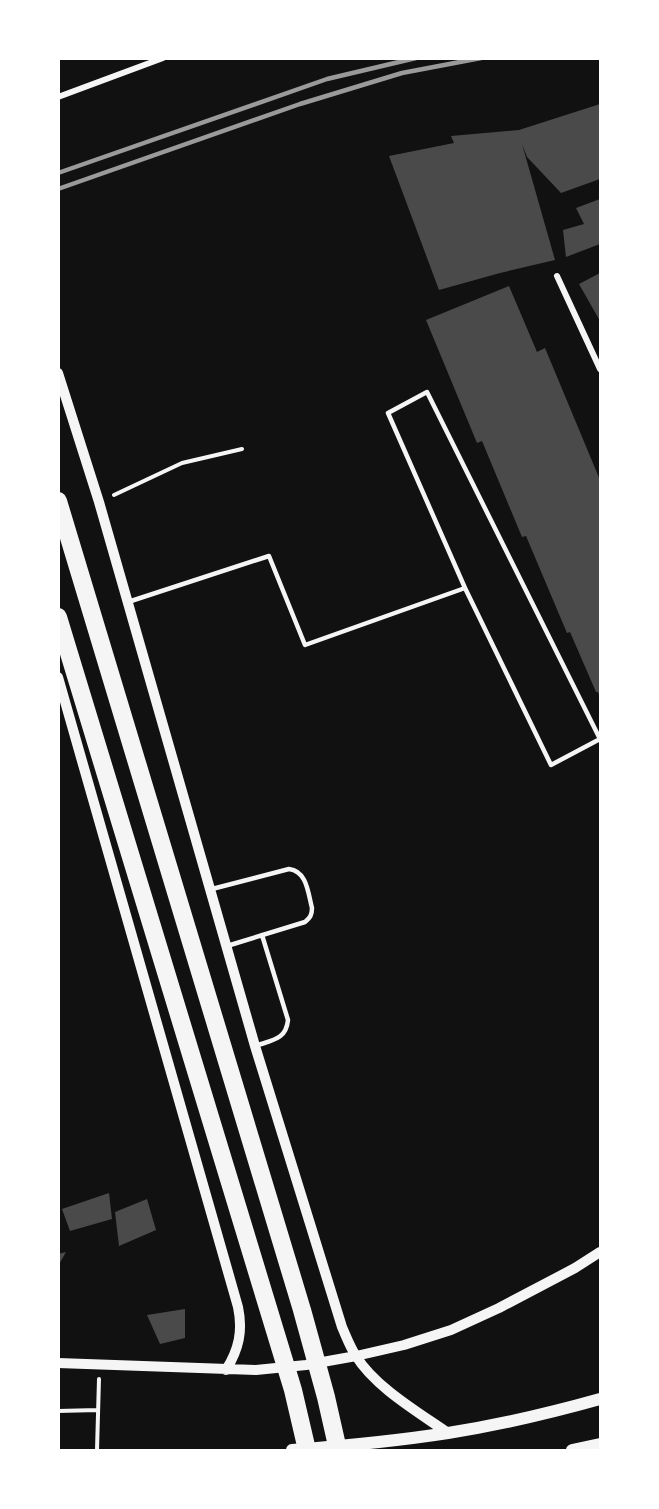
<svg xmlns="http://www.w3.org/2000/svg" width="659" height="1509" font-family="'Titillium Web',sans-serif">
<rect width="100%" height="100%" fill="#111"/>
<path fill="#4a4a4a" d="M600 104V179L561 193 527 157 522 144 555 260 500 273 439 290 389 156 454 143 451 136 519 130Z
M600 199V244L566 257 563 230 584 224 576 208Z
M600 273V321L579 284Z
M509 286 537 352 545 348 600 480V698L598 692H596L570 632 567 633 526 536 522 537 482 441 477 443 426 320Z
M109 1193 112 1219 70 1231 62 1209Z
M147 1199 156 1230 119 1246 115 1212Z
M66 1252 58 1266V1254Z
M185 1309V1338L160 1344 147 1315Z"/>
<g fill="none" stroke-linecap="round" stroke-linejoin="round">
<path stroke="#f5f5f5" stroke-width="4" d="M114 495 182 463 242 449
M58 1411 98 1410
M97 1450 99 1379"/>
<path stroke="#f5f5f5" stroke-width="4.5" d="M128 602 269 556 305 645 465 588 551 765 600 739 427 392 388 413 465 588
M212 889 289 869C307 871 308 893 312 908 312 915 310 918 305 922L227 946
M255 1046C272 1040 286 1040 288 1020L262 935"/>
<path stroke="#f5f5f5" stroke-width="6" d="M58 97 163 58
M557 276 600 369"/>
<path stroke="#f5f5f5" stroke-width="10" d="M58 373 99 502 255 1046 342 1327C346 1336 350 1347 356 1356 375 1387 418 1412 448 1433
M58 677 238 1307C243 1331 239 1349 226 1370
M58 1363 256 1370 306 1365 356 1356 404 1345 451 1330 499 1308 575 1268 600 1252"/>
<path stroke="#f5f5f5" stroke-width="12" d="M292 1450C344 1446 396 1441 448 1433 499 1425 550 1413 600 1399
M572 1450 600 1444"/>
<path stroke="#f5f5f5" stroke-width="18" d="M58 501 302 1310 326 1397 338 1450
M58 617 293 1390 307 1450"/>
<path stroke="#9a9a9a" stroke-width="4.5" d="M58 173 327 79 416 58
M58 189 300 104 402 73 481 58"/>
</g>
<rect width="659" height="1509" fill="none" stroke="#ffffff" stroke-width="120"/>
</svg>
